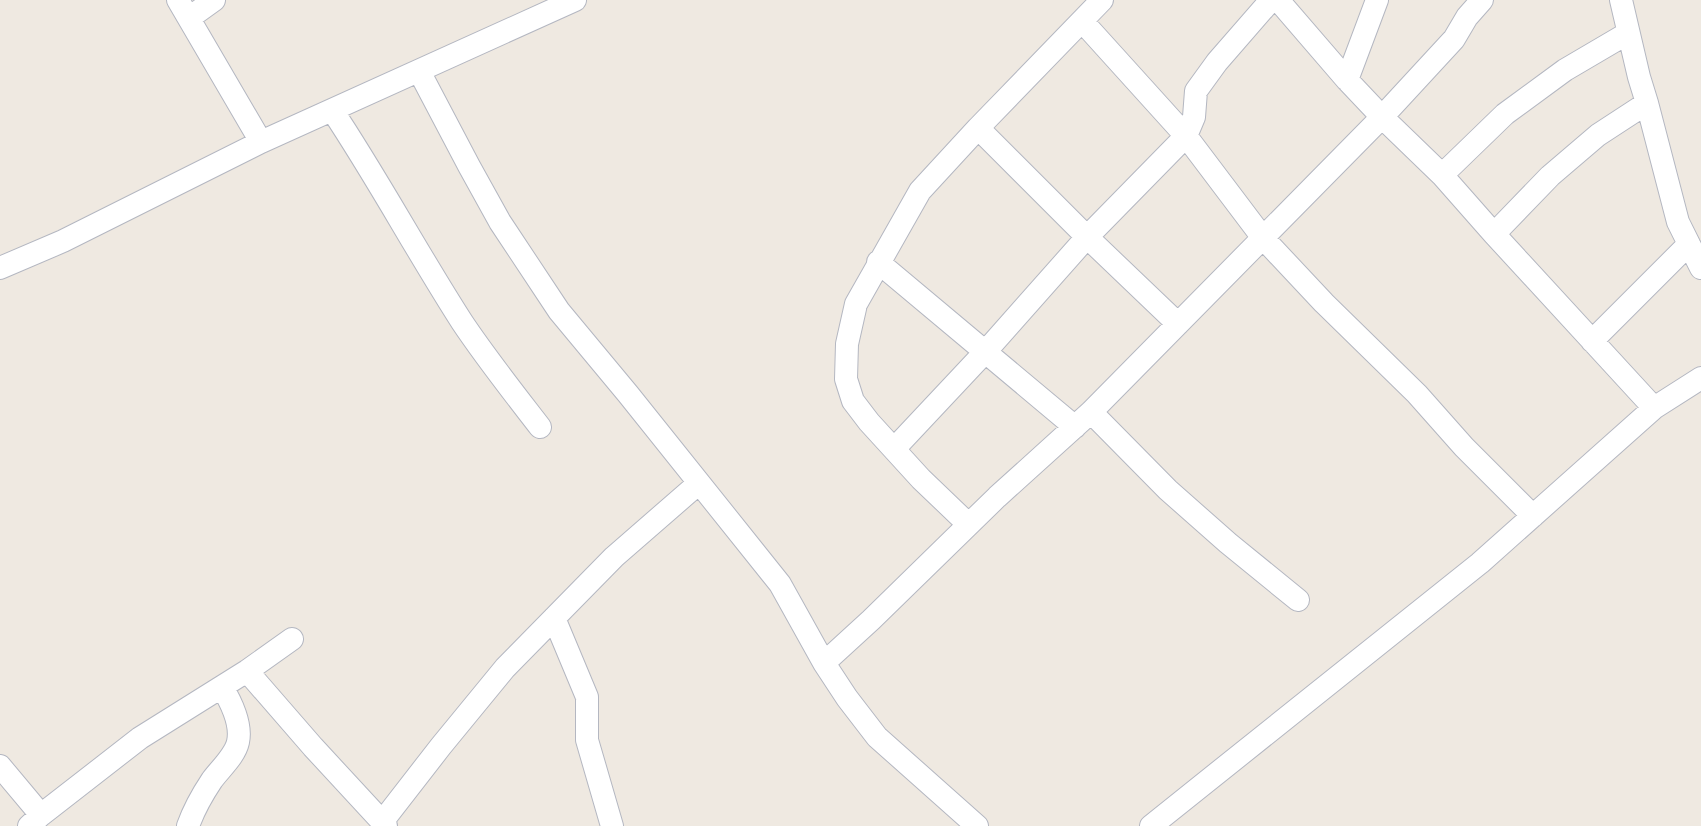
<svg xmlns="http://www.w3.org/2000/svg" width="1701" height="826" font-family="'Asap Condensed',sans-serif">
<rect width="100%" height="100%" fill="#efe9e1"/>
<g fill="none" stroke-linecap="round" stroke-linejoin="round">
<defs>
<path id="minor" d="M178 0 261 142
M1278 0 1347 80 1382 117 1442 175 1494 234 1654 408
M1621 0 1639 77 1647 103 1678 222 1701 268
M189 18 214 0
M1082 21 1186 136 1263 238 1324 303 1417 394 1464 447 1533 516
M419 71 469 166 500 222 559 311 628 394 780 584 824 663 847 698 877 737 977 826
M1347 80 1377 0
M332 110C378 179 417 252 462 322 486 358 513 392 540 427
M978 128 1087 237 1178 324
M1442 175 1505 114 1565 70 1628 33
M1494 234 1550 176 1598 135 1647 103
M878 262 1075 427
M0 268 63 241 261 142 575 0
M1592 341 1689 244
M1091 412 1168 490 1228 543 1298 600
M894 449 986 351 1087 237 1186 136 1194 117 1196 91 1217 62 1271 0
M968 524 921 479 869 422 853 401 846 379 847 344 856 304 920 191 978 128 1102 0
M554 618 587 697V740L612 826
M824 663 871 620 997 497 1091 412 1382 117 1454 39 1467 17 1482 0
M247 671 313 747 386 826
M0 766 41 815
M382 822 441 746 505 668 614 557 699 483
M29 826 41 815 140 738 247 671 292 639
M188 826C194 809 202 795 212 780 220 769 235 756 238 742 242 724 231 702 222 687
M1151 826 1480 563 1654 408 1701 378"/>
</defs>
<use href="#minor" stroke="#b4b7c1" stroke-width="24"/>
<use href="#minor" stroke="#fff" stroke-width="22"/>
</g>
</svg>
